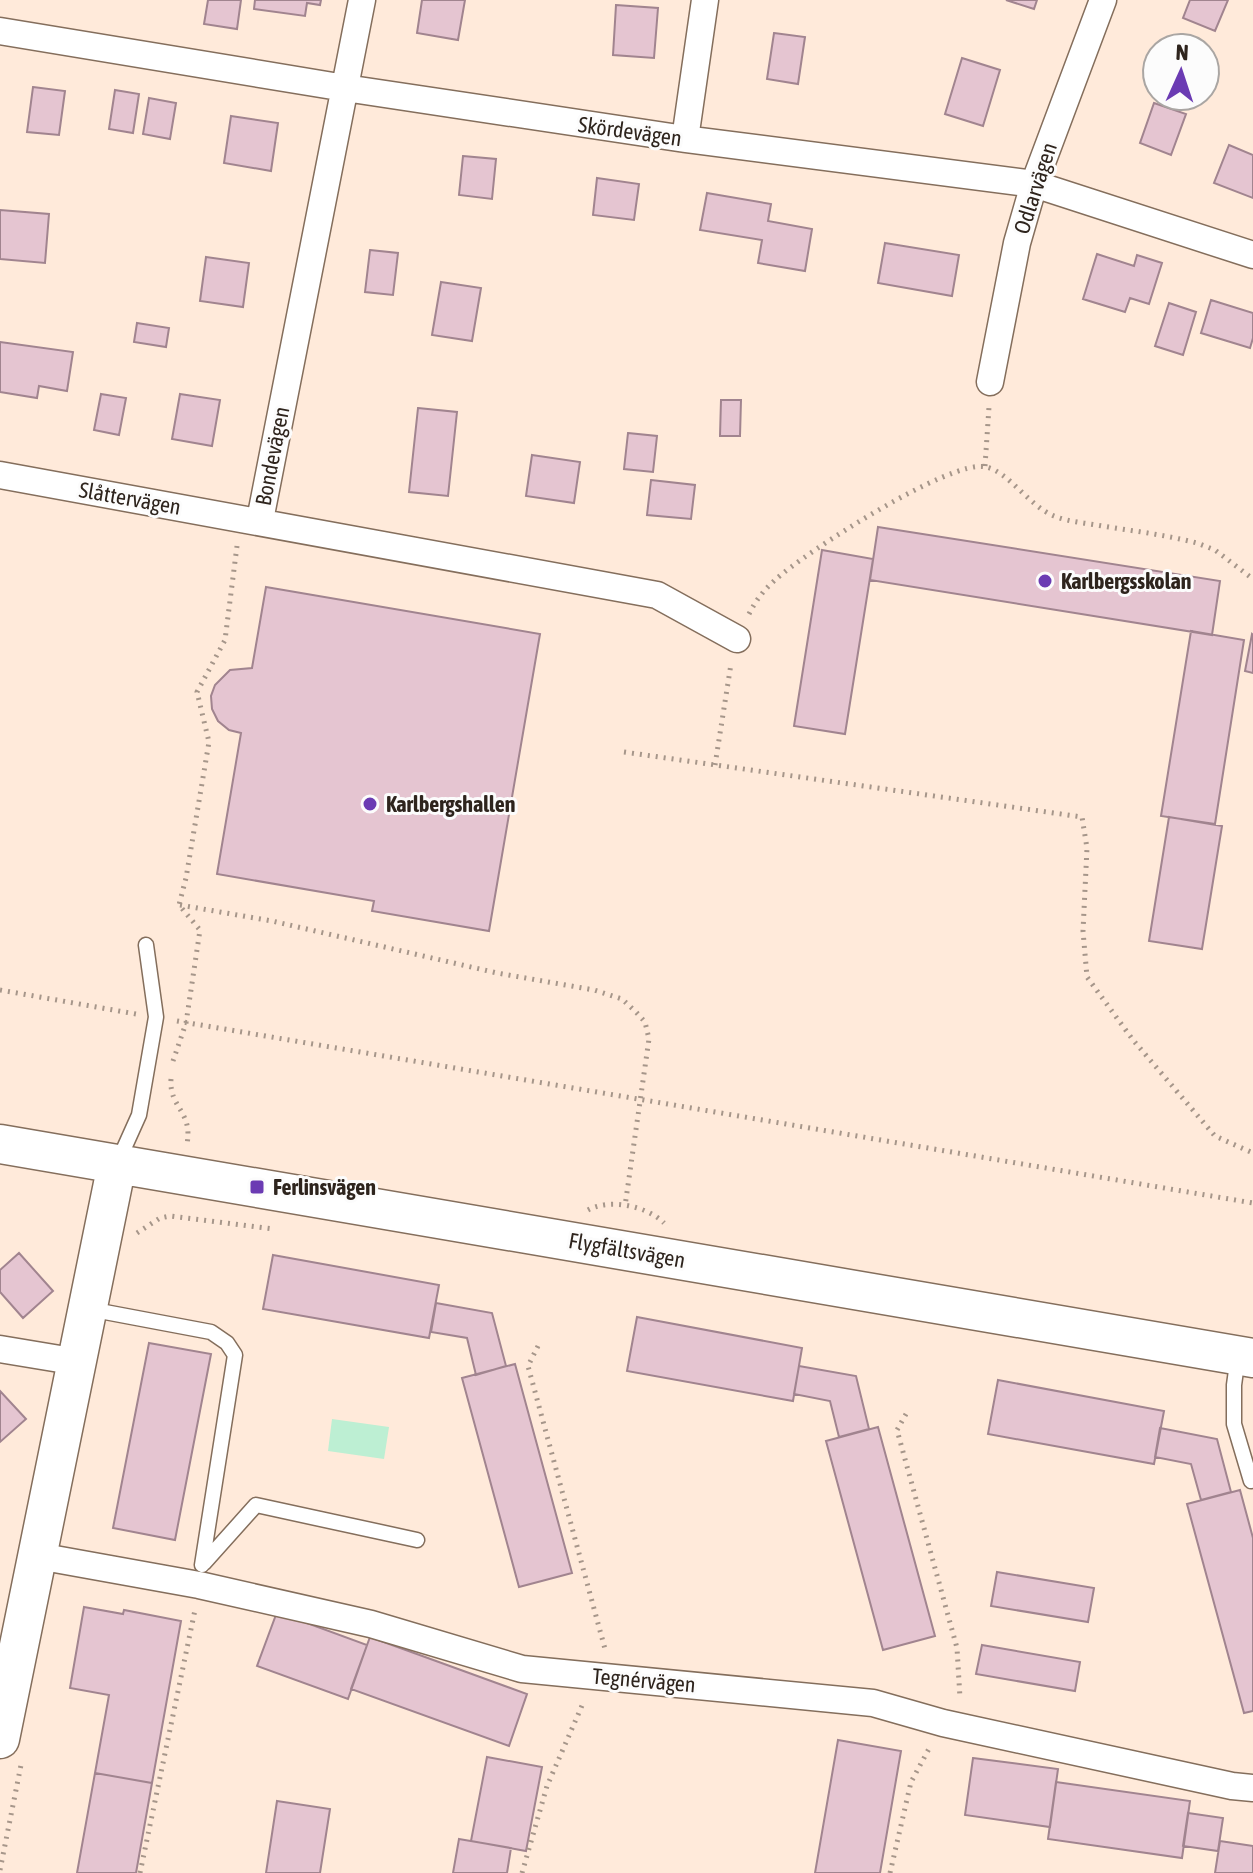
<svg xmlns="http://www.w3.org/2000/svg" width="1253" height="1873" font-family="'Asap Condensed',sans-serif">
<rect width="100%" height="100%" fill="#ffeada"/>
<path fill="#bdefd3" d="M332 1419 389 1427 384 1459 328 1451Z"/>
<path fill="#e5c5d1" stroke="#a1848f" stroke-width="2" d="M208 0H241L237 29 204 24Z
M255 0H321L320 5 307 3 305 16 254 9Z
M422 0H465L458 40 417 33Z
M1006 0H1037L1034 9Z
M1190 0H1228L1215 31 1183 18Z
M616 5 658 8 654 58 613 55Z
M774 33 805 37 798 84 767 79Z
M962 58 1000 70 983 126 945 114Z
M33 87 65 91 59 135 27 132Z
M115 90 139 94 133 133 109 129Z
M149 98 176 103 170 139 143 134Z
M1154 103 1186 114 1171 155 1140 143Z
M231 116 278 123 271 171 224 163Z
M1229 145 1253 155V198L1214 183Z
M463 156 496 159 492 199 459 195Z
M597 178 639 184 634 220 593 215Z
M707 193 771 204 768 221 812 229 805 271 758 263 762 240 700 230Z
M0 210 49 214 45 263 0 259Z
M885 243 959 255 952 296 878 283Z
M370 250 398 253 393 295 365 292Z
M1097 254 1134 266 1137 255 1162 263 1149 304 1130 298 1125 312 1083 299Z
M206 257 249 263 243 307 200 301Z
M441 282 481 288 472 341 432 335Z
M1211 300 1253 313V338L1250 348 1201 333Z
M1169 303 1196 312 1183 355 1155 346Z
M137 323 169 328 166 347 134 342Z
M0 342 73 352 67 391 39 386 37 398 0 392Z
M101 394 126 398 119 435 94 430Z
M180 394 220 400 212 446 172 439Z
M721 400H741L740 436H720Z
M418 408 457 412 448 496 409 492Z
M628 433 657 436 653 472 624 469Z
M532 455 580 462 574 503 526 496Z
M651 480 695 485 691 519 647 515Z
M878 527 1220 581 1212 635 870 580Z
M822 550 873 559 845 734 794 726Z
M266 587 540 634 489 931 372 911 374 901 217 874 241 733 229 730 218 721 212 709 211 696 215 685 230 670 252 668Z
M1191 631 1244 640 1215 824 1161 816Z
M1252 634 1253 635V673L1245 671Z
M1169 817 1222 826 1202 949 1149 941Z
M19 1253 53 1291 23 1318 0 1292V1270Z
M273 1255 439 1285 429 1338 263 1309Z
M436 1303 492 1313 506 1366 476 1375 467 1338 431 1332Z
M637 1317 802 1348 793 1401 627 1371Z
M149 1343 211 1354 175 1540 113 1528Z
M515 1364 572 1573 519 1587 462 1378Z
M799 1366 856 1376 869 1429 839 1437 830 1401 794 1394Z
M998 1380 1164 1411 1154 1464 988 1434Z
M0 1391 26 1419 0 1442Z
M878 1427 935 1636 883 1650 826 1441Z
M1160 1428 1217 1439 1231 1492 1201 1500 1191 1464 1155 1457Z
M1240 1490 1253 1538V1711L1244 1713 1187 1504Z
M997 1572 1094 1588 1088 1622 991 1606Z
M84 1607 123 1614 124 1610 181 1621 152 1783 95 1773 109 1695 70 1688Z
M277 1612 367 1645 348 1699 257 1666Z
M370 1637 527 1694 509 1746 351 1689Z
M982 1645 1080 1662 1075 1691 976 1674Z
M838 1740 901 1751 880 1873H815Z
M487 1757 542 1767 526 1851 471 1841Z
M973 1758 1058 1769 1050 1827 965 1815Z
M95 1773 152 1783 136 1873H77Z
M1056 1782 1190 1801 1182 1858 1048 1839Z
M277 1801 330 1809 320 1873H266Z
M1188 1813 1223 1818 1218 1851 1183 1846Z
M459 1839 511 1848 507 1873H453Z
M1220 1841 1253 1846V1873H1215Z"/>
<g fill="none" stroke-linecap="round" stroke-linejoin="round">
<defs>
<path id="lane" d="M117 1164 139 1115 156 1017 146 945
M89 1309 211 1332 227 1343 235 1355 202 1565
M1238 1356 1234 1385V1424L1251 1481
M204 1563 256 1505 417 1540"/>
<path id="street" d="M0 31 345 88 685 139 1034 184 1253 255
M685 139 705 0
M990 382 1017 243 1034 184 1103 0
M0 475 657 595 737 639
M260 520 362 0
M0 1349 78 1362
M38 1556 199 1585 371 1624 522 1669 873 1703 943 1723 1232 1786 1253 1788"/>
<path id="secondary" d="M0 1144 1253 1358
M0 1739 117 1164"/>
</defs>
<use href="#lane" stroke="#846e5c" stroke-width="17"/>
<use href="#street" stroke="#846e5c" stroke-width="29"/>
<use href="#secondary" stroke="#846e5c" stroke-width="41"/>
<path stroke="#a6968a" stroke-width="5" stroke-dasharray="2 6" stroke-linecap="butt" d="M985 466 989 407
M749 614C756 600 764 590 775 580 803 554 951 458 986 467 1009 472 1029 506 1054 516 1069 522 1086 523 1102 526 1134 531 1166 535 1197 543L1215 550 1253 579
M624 752 1082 817 1087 848 1083 931 1087 977 1133 1040 1215 1136 1253 1153
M715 765 731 664
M180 905 272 921 497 973 594 990 622 999 636 1012 645 1022 649 1039 625 1206
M0 990 136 1014
M177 1021 1253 1203
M173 1061 186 1023 200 930 179 905 186 878 209 742 197 692 225 640 237 546
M171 1079C169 1108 193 1111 187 1144
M588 1210C610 1198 647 1206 664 1223
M137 1233 160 1218 170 1216 273 1229
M538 1346 528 1366 605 1649
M906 1414 897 1430 957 1648 960 1698
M0 1870 21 1765
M140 1873 195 1610
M522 1873 547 1786 584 1701
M890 1873 911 1782 931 1745"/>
<use href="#lane" stroke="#fff" stroke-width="14"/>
<use href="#street" stroke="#fff" stroke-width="26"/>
<use href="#secondary" stroke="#fff" stroke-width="38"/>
</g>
<g fill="#6b3bb3" stroke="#fcfcfc" stroke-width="3">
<circle cx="1045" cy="581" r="8"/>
<circle cx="370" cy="804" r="8"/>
<rect x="249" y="1179" width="16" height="16" rx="4"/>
</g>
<g text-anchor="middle" stroke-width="6" stroke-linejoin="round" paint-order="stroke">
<g font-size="22" fill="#2e241d" stroke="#fcfcfc">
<text transform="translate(630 131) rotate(8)" y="8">Skördevägen</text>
<text transform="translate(1035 188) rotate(-72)" y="8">Odlarvägen</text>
<text transform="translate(272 456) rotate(-79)" y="8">Bondevägen</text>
<text transform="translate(130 498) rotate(10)" y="8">Slåttervägen</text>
<text transform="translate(627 1250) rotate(10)" y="8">Flygfältsvägen</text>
<text transform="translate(644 1680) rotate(5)" y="8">Tegnérvägen</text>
</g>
<g font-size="22" font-weight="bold" fill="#2e241d" stroke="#fcfcfc" text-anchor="start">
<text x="1061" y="589">Karlbergsskolan</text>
<text x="386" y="812">Karlbergshallen</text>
<text x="273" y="1195">Ferlinsvägen</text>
</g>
</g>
<g transform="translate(1181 72) rotate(3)"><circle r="38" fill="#fcfcfc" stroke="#aaa6a3" stroke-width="2"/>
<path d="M0-6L14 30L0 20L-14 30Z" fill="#6b3bb3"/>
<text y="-12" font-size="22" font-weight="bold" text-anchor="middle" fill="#2e241d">N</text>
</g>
</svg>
